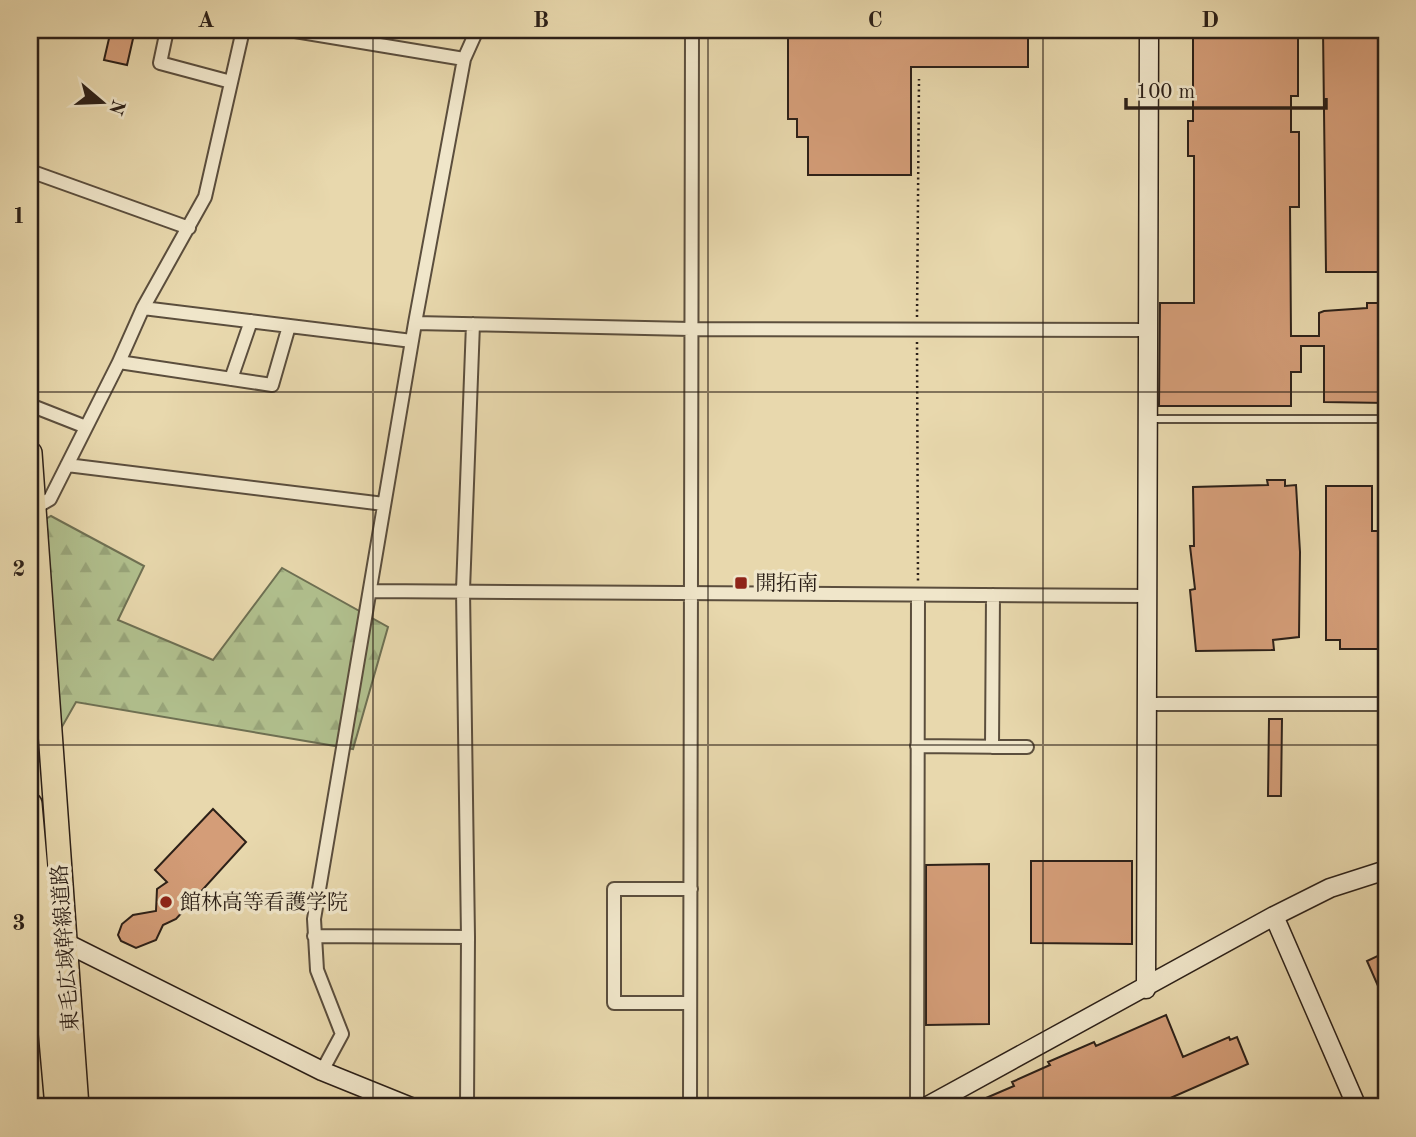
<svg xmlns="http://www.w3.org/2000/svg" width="1416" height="1137" font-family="'Old Standard TT','Noto Serif JP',serif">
<defs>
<pattern id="forest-firs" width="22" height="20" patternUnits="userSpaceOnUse" patternTransform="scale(1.75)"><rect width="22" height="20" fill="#b1c08e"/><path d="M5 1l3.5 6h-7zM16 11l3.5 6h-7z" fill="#98a57a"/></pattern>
</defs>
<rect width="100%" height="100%" fill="#e8d8ad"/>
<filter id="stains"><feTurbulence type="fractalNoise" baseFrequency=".00286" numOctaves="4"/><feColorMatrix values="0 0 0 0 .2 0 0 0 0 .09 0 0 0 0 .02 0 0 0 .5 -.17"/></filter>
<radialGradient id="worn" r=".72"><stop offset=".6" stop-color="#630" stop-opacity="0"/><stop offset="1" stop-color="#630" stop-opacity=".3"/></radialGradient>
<path fill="url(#forest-firs)" stroke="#6e7053" stroke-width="2" d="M51 516 144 566 118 620 213 660 282 568 388 627 353 749 76 702 42 762 30 760V528Z"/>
<path fill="#d49d78" stroke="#2c2018" stroke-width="2" d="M111 30H135L127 65 104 60Z
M788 30H1028V67H911V175H808V137H797V119H788Z
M1193 30H1298V96H1291V132H1299V207H1290L1291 336H1319V313L1324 311 1367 308V303H1386V403L1324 402V346H1301V372H1291V406H1159L1160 303H1194V156H1188V121H1193Z
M1323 30H1386V272H1326Z
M1267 480H1285V486L1296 485 1300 552 1299 637 1273 640 1274 650 1196 651 1190 590 1195 589 1190 546H1194L1193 487 1268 485Z
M1326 486H1372V531H1386L1384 649H1340V640H1326Z
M1269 719H1282L1281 796H1268Z
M213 809 246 842 176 919 163 925 156 940 136 948 121 941 118 935 122 924 133 915 156 911 157 889 167 882 155 870Z
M1031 861H1132V944L1031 943Z
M989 864V1024L926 1025V865Z
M1386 952V1004L1367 961Z
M1166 1015 1183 1057 1229 1037 1230 1040 1237 1037 1248 1064 1150 1107H965L1014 1086 1012 1082 1050 1065 1048 1062 1094 1042 1096 1046Z"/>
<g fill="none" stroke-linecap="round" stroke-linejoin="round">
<defs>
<path id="lane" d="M1150 419H1386"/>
<path id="street" d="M167 30 160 63 231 82
M289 30 464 59
M30 171 189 228
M143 308 412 341
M415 323 690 329 1149 330
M119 362 272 385 289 326
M231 379 251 321
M30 405 86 427
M67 465 384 504
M33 509 50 499 119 362 143 308 205 197 243 30
M370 591 1149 596
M1148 704H1386
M917 746 1027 747
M992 747 993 595
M314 936 468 937
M690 1003H614V889H691
M322 1071 342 1034 317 970 314 919 415 323 464 59 477 30
M467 1107 468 937 463 590 473 324
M690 1107 692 30
M917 1107 918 595"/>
<path id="secondary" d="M1274 916 1357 1107
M58 939 322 1071 411 1107
M1146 989 1149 30
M926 1107 1274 916 1330 888 1386 870"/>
<path id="highway" d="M30 453 77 1107
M30 804 57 1107"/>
</defs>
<use href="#lane" stroke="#5b4e3d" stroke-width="10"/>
<use href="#street" stroke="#5b4e3d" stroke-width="16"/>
<use href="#secondary" stroke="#2c2018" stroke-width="21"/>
<use href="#highway" stroke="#2c2018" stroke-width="26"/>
<path stroke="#2c2018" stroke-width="2.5" stroke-dasharray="2 3.5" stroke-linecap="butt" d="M917 317 919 79
M917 342 918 583"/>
<use href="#lane" stroke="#f0e6ca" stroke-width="6"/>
<use href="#street" stroke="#f0e6ca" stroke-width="12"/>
<use href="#secondary" stroke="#f0e6ca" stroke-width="18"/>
<use href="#highway" stroke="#e8d8ad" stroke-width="23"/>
</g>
<path fill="none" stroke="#2c2018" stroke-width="2" stroke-opacity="0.55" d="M373 30V1107M708 30V1107M1043 30V1107M30 392H1386M30 745H1386"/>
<g fill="#8f2418" stroke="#f0e6ca" stroke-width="2.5">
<rect x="734" y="576" width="14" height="14" rx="3.5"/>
<circle cx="166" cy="902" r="7"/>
</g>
<g text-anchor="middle" stroke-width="7" stroke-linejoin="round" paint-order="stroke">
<g font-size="21" fill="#2c2018" stroke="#f0e6ca" text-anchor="start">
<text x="755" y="590">開拓南</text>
<text x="180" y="909">館林高等看護学院</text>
</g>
<g font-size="21" fill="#2c2018" stroke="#f0e6ca">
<text transform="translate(65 948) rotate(-94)" y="7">東毛広域幹線道路</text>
</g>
</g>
<rect width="1416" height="1137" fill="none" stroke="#e8d8ad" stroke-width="77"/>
<g transform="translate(102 102) rotate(109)" stroke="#f0e6ca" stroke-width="5" paint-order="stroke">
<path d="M0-5L12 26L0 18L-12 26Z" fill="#2c2018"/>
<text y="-10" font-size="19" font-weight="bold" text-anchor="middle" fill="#2c2018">N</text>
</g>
<path d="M1126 98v10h200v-10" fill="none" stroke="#2c2018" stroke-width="3.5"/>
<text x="1136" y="98" font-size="21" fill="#2c2018" stroke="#f0e6ca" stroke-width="5" paint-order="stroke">100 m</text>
<rect x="38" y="38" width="1340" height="1060" fill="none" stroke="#2c2018" stroke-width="2.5"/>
<g font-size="23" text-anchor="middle" font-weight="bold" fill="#2c2018">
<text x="206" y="27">A</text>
<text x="541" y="27">B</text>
<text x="875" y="27">C</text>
<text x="1210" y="27">D</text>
<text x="19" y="223">1</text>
<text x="19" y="576">2</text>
<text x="19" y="930">3</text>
</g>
<rect width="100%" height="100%" filter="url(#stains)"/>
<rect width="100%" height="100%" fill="url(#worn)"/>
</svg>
